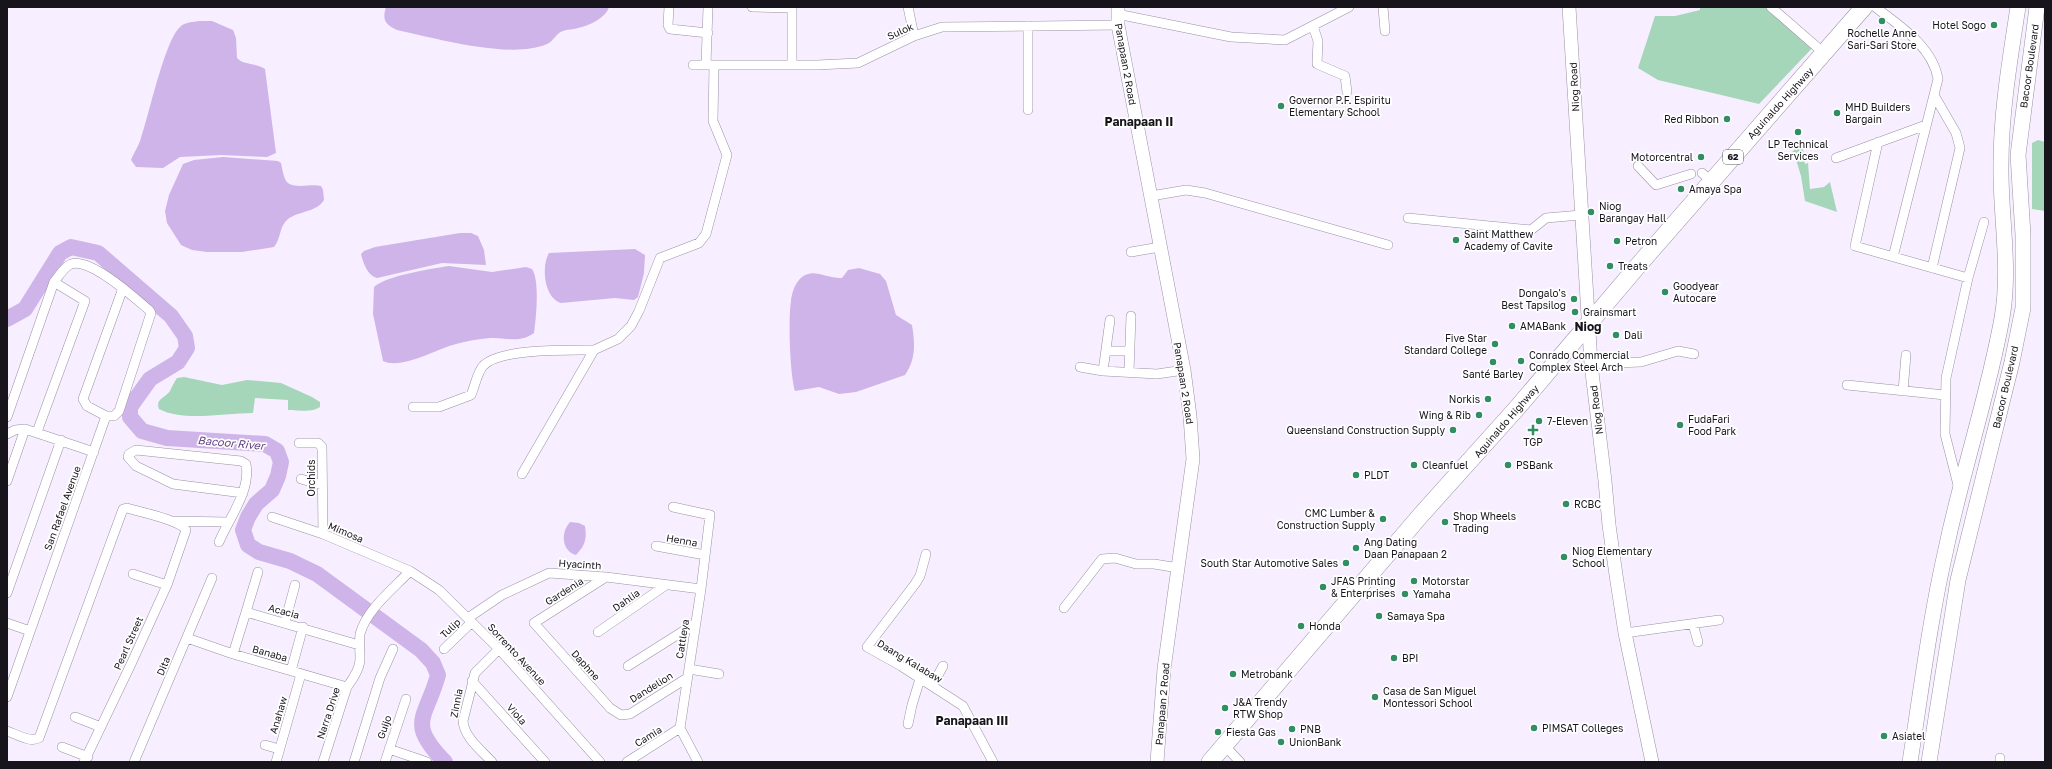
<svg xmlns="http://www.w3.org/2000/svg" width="2052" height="769" font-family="'Golos Text',sans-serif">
<rect width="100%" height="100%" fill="#f7efff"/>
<path fill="#a5d6ba" d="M1700 7H1769L1781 12 1818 42 1759 104 1658 80 1638 68 1655 16H1675L1700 10Z
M2038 140 2045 142V211L2032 209V143Z
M1798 146 1803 149 1805 164 1808 163 1810 189 1824 187 1830 182 1837 212 1805 201 1801 176 1794 153H1791Z
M184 377 222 385 247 380 281 383 312 397 320 402V407C312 413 299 410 288 410V400L255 398 253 413C225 413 183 422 159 409 155 399 165 398 170 391 172 387 174 382 177 378Z"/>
<path fill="#cfb4e9" d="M386 7H609C606 18 588 26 578 28 573 30 567 29 563 31 556 33 554 41 547 44 511 60 435 38 397 30 385 24 382 20 386 7Z
M200 21H212L233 30 236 38 237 58C243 65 257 63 265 69L276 153 267 157 221 155 180 157 163 168 136 167 131 160C134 153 139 145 141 138 149 115 165 40 180 27 185 22 193 22 200 21Z
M223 157 278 161 281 163C282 168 283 174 285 179 290 191 311 183 321 186L323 190 324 200C317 212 299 211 288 219 279 226 281 239 274 247L242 252H207L192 250 181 245 167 223 165 211 169 195 183 164 194 160Z
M460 233H471L478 236 484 250 486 265 442 263 377 278C368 276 363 263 361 254L364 251 375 247Z
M635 249 645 255 644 273 638 297 634 300 615 298 561 303C544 298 541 266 549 253Z
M449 266 492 272 526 267 532 269C540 280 536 319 534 333 519 344 506 337 490 338 478 339 467 341 456 344 436 349 402 370 383 361L373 314 374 287C388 275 431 269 449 266Z
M859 268 880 274 886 281 896 315 912 325C915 344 916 359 905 375L856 392 839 394 819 387 795 391C790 374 788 320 791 301 792 291 797 277 808 274 817 271 831 279 842 278L848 270Z
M570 522 579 523 585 526C587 539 585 546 576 555 562 551 560 533 570 522Z"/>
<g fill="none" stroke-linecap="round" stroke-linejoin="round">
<path stroke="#cfb4e9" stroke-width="16" d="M7 319 25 309 60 253 71 247 98 253 171 316 185 336 187 348 178 362 150 379 130 407V417L142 431 167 438 265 444 277 451 281 462 278 476 272 490 256 504 248 517 243 530 248 545 259 552 290 561 317 574 421 650 433 663 438 675C426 719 406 722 445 762"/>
<defs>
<path id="street" d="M669 7 668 25 670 29 708 33
M752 7 792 8
M908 7 914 36
M1383 7 1385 31
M1771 7 1825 54
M1875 7C1899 25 1933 47 1938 79L1893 257
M1117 14 1231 37 1285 40 1349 7
M1028 26V110
M1313 26 1318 41 1317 64 1345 76 1347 92
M693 65H817L858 63 914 36 942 27 1118 25
M706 65 708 7
M792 65V7
M1878 142 1855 246 1968 278
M1836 158 1926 125
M1638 166 1656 185 1691 174
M1702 173 1711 181
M1151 196 1186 190 1205 193 1388 245
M1408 218 1531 230 1546 218 1581 215
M1131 252 1160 247
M1932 268 1960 148 1956 133 1934 95
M54 282C59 276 64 267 71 264 90 257 135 298 149 310L151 313 119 411 114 416H106
M1106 351H1129
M1591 364 1641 362 1678 351 1694 354
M1080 367 1103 371 1157 374 1184 370
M1103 371 1110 320
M1129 372 1131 316
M1847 385 1945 395
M1903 391 1906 355
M413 407H439L471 395C475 386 477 373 483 366 499 348 570 350 594 350
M7 417 54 282 85 301 37 432
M7 434 15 430 25 429
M299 443H318L322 447 323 534
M522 474 594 350 618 339 631 326 639 311 660 258 699 243 706 234 727 155 713 121 714 65
M301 479 322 485
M7 481 25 429 94 452
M1959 489 1945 434 1946 378 1968 278 1984 222
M673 507 710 515 701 589 680 728 698 762
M272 517 323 534 410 571 439 590 499 649 600 762
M172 521 228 522
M219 542C229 518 251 491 246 464L241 461 136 450 129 454 128 457 136 466 173 484 243 493
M656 546 705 555
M926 554 920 576 915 584 867 647 901 666 963 706 993 762
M133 574 167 585
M606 577 534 623 610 708 621 715 630 714 687 678
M7 593 61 440
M1064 608 1102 559 1115 558 1136 564H1154L1179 568
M246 612 258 572
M468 618 502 595 549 573 606 577 701 589
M285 622 295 585
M7 623 30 631
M1693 624 1698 642
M598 632 666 585
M1625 633 1719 620
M187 638 233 654 347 687
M444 649 472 622
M233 654 246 612 359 645
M628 666 696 623
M689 669 719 674
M291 671 303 627
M472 681 545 762
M932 686 943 666
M7 697 106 416 87 406 83 399 123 288
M75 717 101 727
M908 724 912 705 920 679
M7 731C16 734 30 743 39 738L123 509 127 508C140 512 180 520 186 530L167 585 132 662 84 762
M265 745 279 749
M1225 746 1240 762
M62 747 88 757
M389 749 427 762
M2000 758V762
M134 762 212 578
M276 762 301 674
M323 762 347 687C353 679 360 669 360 659 360 650 359 643 360 634 366 610 394 588 410 571
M354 762 380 678 393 649
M385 762 406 699
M492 762C481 750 464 737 463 721L475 673 499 649
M627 762 680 728"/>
<path id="secondary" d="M1118 7V25L1184 370 1190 416 1193 459 1164 669 1157 762
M1569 7 1591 364 1605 481 1609 525 1616 575 1625 633 1652 762"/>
<path id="primary" d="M1910 762C1921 691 1930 619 1946 549 1962 472 1988 396 2002 318 2011 267 2000 215 2001 164 2001 112 2010 59 2018 7
M1929 762 1958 580 2012 362 2023 308V235L2018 155 2037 7"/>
<path id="highway" d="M1210 762 1420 516 1517 408 1642 261 1864 7"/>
</defs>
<use href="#street" stroke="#9a91a3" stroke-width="10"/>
<use href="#secondary" stroke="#9a91a3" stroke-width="14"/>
<use href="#primary" stroke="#9a91a3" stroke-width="16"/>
<use href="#highway" stroke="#9a91a3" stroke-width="18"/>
<use href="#street" stroke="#fff" stroke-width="9"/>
<use href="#secondary" stroke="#fff" stroke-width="13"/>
<use href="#primary" stroke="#fff" stroke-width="15"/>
<use href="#highway" stroke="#fff" stroke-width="17"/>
</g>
<g fill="#338d62" stroke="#fff" stroke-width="1.5">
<circle cx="1882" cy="21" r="4"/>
<circle cx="1994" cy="25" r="4"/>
<circle cx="1281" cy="106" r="4"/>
<circle cx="1837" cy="113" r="4"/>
<circle cx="1727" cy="119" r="4"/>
<circle cx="1798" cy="132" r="4"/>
<circle cx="1701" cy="157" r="4"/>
<circle cx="1681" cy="189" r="4"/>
<circle cx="1591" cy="212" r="4"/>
<circle cx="1456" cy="240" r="4"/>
<circle cx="1617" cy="241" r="4"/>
<circle cx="1610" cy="266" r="4"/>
<circle cx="1665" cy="292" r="4"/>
<circle cx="1574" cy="299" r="4"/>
<circle cx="1575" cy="312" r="4"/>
<circle cx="1512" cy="326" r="4"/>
<circle cx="1616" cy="335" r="4"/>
<circle cx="1495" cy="344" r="4"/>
<circle cx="1521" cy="361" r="4"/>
<circle cx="1493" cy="362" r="4"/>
<circle cx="1488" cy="399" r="4"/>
<circle cx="1479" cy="415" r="4"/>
<circle cx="1539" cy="421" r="4"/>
<circle cx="1680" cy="425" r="4"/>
<circle cx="1453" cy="430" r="4"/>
<path d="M1531 424h4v4h4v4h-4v4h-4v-4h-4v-4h4z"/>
<circle cx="1414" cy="465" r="4"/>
<circle cx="1508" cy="465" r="4"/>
<circle cx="1356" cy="475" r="4"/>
<circle cx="1566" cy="504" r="4"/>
<circle cx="1383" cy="519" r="4"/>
<circle cx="1445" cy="522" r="4"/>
<circle cx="1356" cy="548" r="4"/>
<circle cx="1564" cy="557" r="4"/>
<circle cx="1346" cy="563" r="4"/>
<circle cx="1414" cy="581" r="4"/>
<circle cx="1323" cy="587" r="4"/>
<circle cx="1405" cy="594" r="4"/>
<circle cx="1379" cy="616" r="4"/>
<circle cx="1301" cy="626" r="4"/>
<circle cx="1394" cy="658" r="4"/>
<circle cx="1233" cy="674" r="4"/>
<circle cx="1375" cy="697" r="4"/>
<circle cx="1225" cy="708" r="4"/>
<circle cx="1534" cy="728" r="4"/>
<circle cx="1292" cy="729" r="4"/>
<circle cx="1218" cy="732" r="4"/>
<circle cx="1884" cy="736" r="4"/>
<circle cx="1281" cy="742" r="4"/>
</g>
<g text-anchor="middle" stroke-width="3.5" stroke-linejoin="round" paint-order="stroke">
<rect fill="#fff" stroke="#5d5a5f" stroke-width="1" x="1723" y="150" width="20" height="14" rx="3"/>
<g font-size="9" font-weight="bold" fill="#17141b">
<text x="1733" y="160">62</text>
</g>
<g font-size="10" fill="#17141b" stroke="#fff" text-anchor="start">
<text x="1986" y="29" text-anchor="end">Hotel Sogo</text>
<text x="1882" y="37" text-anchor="middle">Rochelle Anne<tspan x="1882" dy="12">Sari-Sari Store</tspan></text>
<text x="1289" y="104">Governor P.F. Espiritu<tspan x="1289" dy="12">Elementary School</tspan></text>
<text x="1845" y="111">MHD Builders<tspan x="1845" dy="12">Bargain</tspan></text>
<text x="1719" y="123" text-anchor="end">Red Ribbon</text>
<text x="1798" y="148" text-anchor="middle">LP Technical<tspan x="1798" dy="12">Services</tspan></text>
<text x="1693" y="161" text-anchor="end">Motorcentral</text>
<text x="1689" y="193">Amaya Spa</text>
<text x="1599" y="210">Niog<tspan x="1599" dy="12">Barangay Hall</tspan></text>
<text x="1464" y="238">Saint Matthew<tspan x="1464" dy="12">Academy of Cavite</tspan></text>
<text x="1625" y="245">Petron</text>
<text x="1618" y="270">Treats</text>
<text x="1673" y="290">Goodyear<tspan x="1673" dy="12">Autocare</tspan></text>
<text x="1566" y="297" text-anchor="end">Dongalo's<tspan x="1566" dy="12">Best Tapsilog</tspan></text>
<text x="1583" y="316">Grainsmart</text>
<text x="1520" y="330">AMABank</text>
<text x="1624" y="339">Dali</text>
<text x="1487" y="342" text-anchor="end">Five Star<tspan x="1487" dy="12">Standard College</tspan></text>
<text x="1529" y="359">Conrado Commercial<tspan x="1529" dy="12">Complex Steel Arch</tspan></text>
<text x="1493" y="378" text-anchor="middle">Santé Barley</text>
<text x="1480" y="403" text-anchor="end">Norkis</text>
<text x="1471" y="419" text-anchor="end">Wing &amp; Rib</text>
<text x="1688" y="423">FudaFari<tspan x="1688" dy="12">Food Park</tspan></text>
<text x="1547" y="425">7-Eleven</text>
<text x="1445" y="434" text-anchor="end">Queensland Construction Supply</text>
<text x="1533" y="446" text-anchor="middle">TGP</text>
<text x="1422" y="469">Cleanfuel</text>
<text x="1516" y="469">PSBank</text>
<text x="1364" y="479">PLDT</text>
<text x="1574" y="508">RCBC</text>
<text x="1375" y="517" text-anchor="end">CMC Lumber &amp;<tspan x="1375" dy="12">Construction Supply</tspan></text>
<text x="1453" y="520">Shop Wheels<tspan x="1453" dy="12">Trading</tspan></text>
<text x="1364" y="546">Ang Dating<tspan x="1364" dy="12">Daan Panapaan 2</tspan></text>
<text x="1572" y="555">Niog Elementary<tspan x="1572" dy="12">School</tspan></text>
<text x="1338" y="567" text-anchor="end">South Star Automotive Sales</text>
<text x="1331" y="585">JFAS Printing<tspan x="1331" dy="12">&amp; Enterprises</tspan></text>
<text x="1422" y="585">Motorstar</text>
<text x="1413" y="598">Yamaha</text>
<text x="1387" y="620">Samaya Spa</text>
<text x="1309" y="630">Honda</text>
<text x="1402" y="662">BPI</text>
<text x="1241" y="678">Metrobank</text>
<text x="1383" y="695">Casa de San Miguel<tspan x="1383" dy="12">Montessori School</tspan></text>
<text x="1233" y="706">J&amp;A Trendy<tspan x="1233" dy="12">RTW Shop</tspan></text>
<text x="1542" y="732">PIMSAT Colleges</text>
<text x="1300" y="733">PNB</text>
<text x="1226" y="736">Fiesta Gas</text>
<text x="1892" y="740">Asiatel</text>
<text x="1289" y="746">UnionBank</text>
</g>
<g font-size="10" fill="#17141b" stroke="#fff">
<text transform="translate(900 31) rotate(-24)" y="4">Sulok</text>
<text transform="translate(1126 64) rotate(80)" y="4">Panapaan 2 Road</text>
<text transform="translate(2029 66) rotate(-82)" y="4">Bacoor Boulevard</text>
<text transform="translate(1574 87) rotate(-93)" y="4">Niog Road</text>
<text transform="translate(1780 103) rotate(-48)" y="4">Aguinaldo Highway</text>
<text transform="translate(1184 383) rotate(81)" y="4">Panapaan 2 Road</text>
<text transform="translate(2005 387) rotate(-77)" y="4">Bacoor Boulevard</text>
<text transform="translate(1596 410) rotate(-97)" y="4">Niog Road</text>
<text transform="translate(1506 421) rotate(-49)" y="4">Aguinaldo Highway</text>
<text transform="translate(311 478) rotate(-90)" y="4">Orchids</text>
<text transform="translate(62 508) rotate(-70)" y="4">San Rafael Avenue</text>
<text transform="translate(346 532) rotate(23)" y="4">Mimosa</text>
<text transform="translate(682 540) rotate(10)" y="4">Henna</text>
<text transform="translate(580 564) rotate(4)" y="4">Hyacinth</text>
<text transform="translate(564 591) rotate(-32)" y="4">Gardenia</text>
<text transform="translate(626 600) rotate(-35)" y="4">Dahlia</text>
<text transform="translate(284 611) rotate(15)" y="4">Acacia</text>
<text transform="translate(450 628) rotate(-43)" y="4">Tulip</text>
<text transform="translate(682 639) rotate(-81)" y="4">Cattleya</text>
<text transform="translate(128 643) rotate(-66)" y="4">Pearl Street</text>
<text transform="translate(270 653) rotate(16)" y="4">Banaba</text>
<text transform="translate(517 654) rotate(47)" y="4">Sorrento Avenue</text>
<text transform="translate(910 661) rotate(31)" y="4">Daang Kalabaw</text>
<text transform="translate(586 665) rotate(48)" y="4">Daphne</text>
<text transform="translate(163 666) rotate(-67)" y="4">Dita</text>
<text transform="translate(651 687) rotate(-32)" y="4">Dandelion</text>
<text transform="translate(456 703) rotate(-79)" y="4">Zinnia</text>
<text transform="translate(1162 704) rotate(-85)" y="4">Panapaan 2 Road</text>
<text transform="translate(328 713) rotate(-72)" y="4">Narra Drive</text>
<text transform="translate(517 714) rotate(48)" y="4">Viola</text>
<text transform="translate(278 715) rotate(-73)" y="4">Anahaw</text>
<text transform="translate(384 727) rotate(-71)" y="4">Guijo</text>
<text transform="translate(648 736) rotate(-32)" y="4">Camia</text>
</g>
<g font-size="11" font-style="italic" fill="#654182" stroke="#fff">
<text transform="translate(231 443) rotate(5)" y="4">Bacoor River</text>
</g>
<g font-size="12" font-weight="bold" fill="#17141b" stroke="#fff">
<text x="1139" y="126">Panapaan II</text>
<text x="1588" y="331">Niog</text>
<text x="972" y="725">Panapaan III</text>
</g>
</g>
<rect width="2052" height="769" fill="none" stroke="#17141b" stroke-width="16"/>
</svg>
